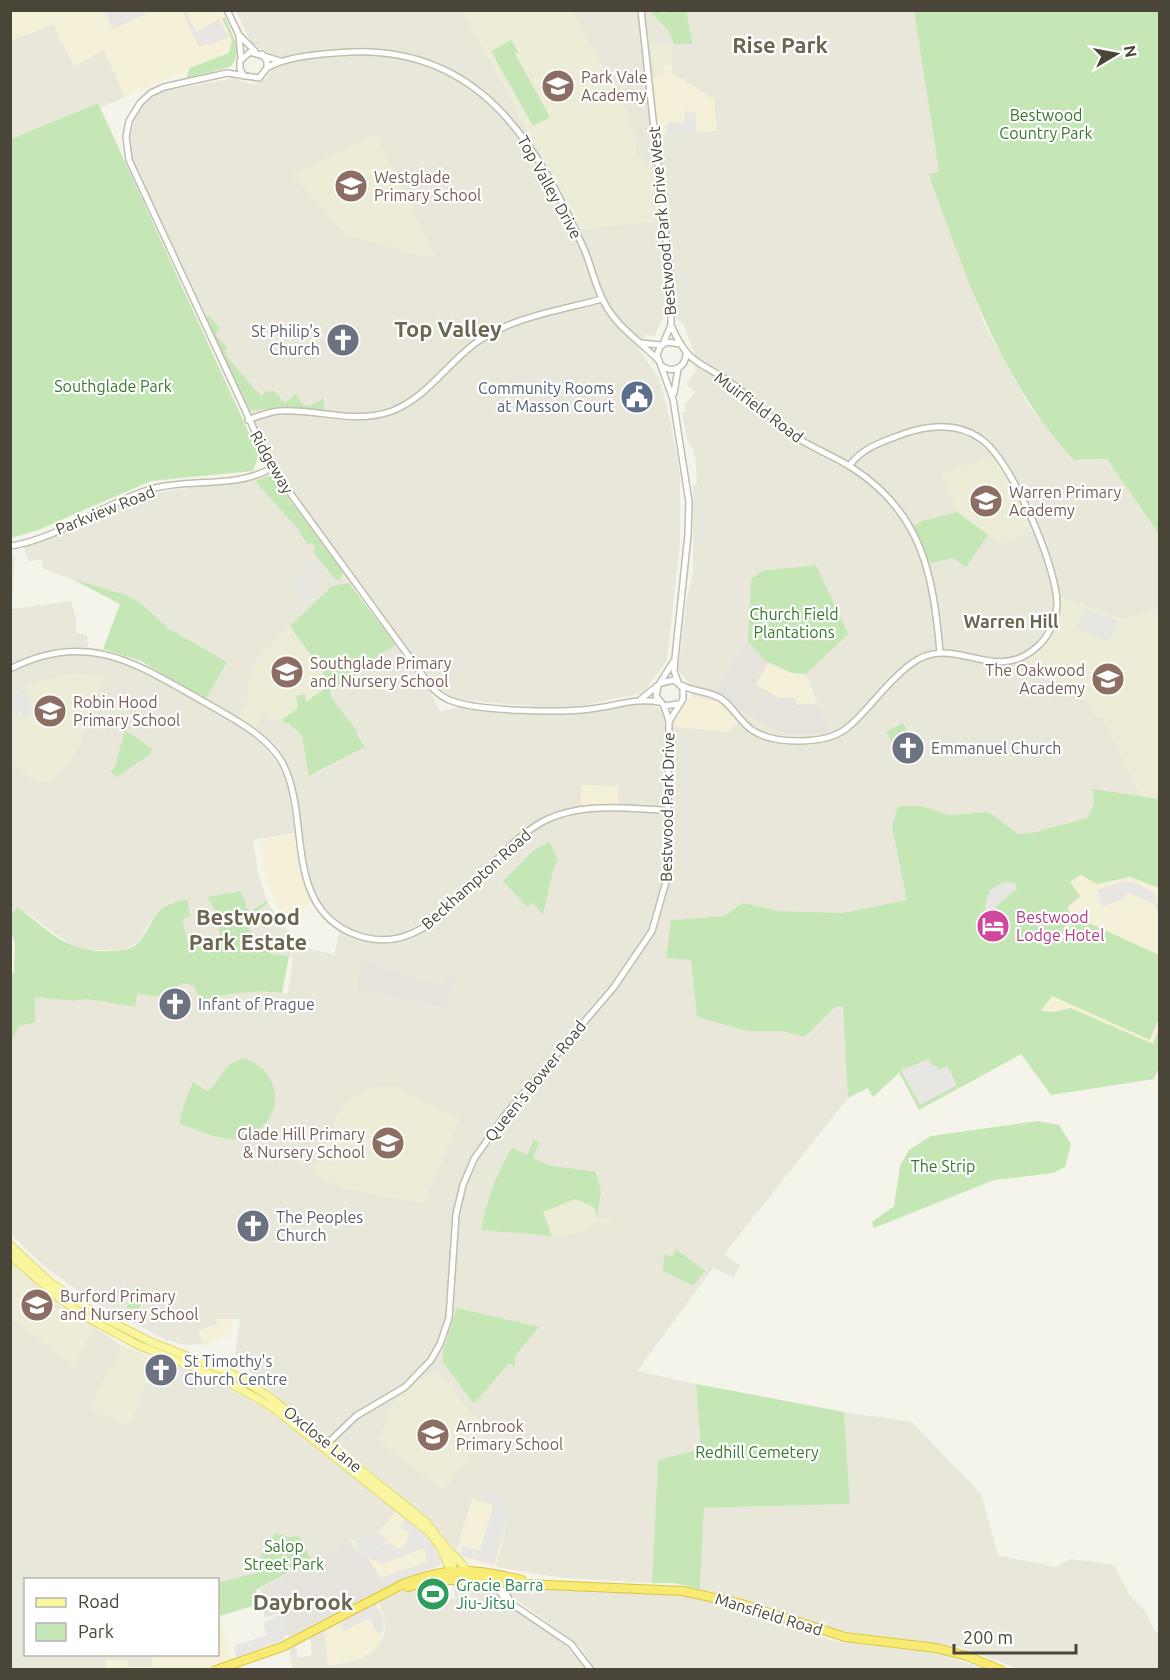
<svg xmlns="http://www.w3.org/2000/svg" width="1170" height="1680" font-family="Ubuntu,sans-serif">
<rect width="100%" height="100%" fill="#f5f4eb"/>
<path fill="#e9e7d9" d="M236 11H463L582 229 657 221 651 168 636 153 634 131 623 117 628 114 572 11H914L939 172 983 322 1029 406 1079 461 1107 459 1159 534V608L1123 620 1062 597 1051 633 1040 648 1026 659 1086 699 1104 719 1141 796 1093 790 1094 805 1087 818 1031 833 1017 834 989 812 948 815 921 807 892 827 908 900 843 913 779 911 743 903 725 916 671 920 666 958 691 960 718 1022 748 1031H782L805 1037 836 1006H843L849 1087 848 1098 724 1254 740 1266 733 1277 713 1268 637 1371 696 1384 701 1449 658 1460 652 1583 564 1578 496 1567 510 1510 472 1499 456 1552 429 1519 409 1505 340 1445 286 1406 238 1360 235 1352 240 1319H216L218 1324 199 1331 203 1344 185 1345 166 1340 95 1303 45 1267 11 1234 10 1042 35 997 75 1001 87 999 134 1007 136 994 164 997 182 983 194 986 202 1001 236 991 256 990 288 994 293 957 270 954 253 940 256 937 244 922 268 903 291 936 290 943 334 955 341 924 317 900 309 878 292 777 278 750 255 727 260 715 268 714 269 721 283 719 284 723 289 722 302 736 318 773 365 746 357 735 358 732 331 697 332 686 354 676 373 660 376 663 374 659 396 645 432 694 439 711 459 708 498 713H584L648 703 664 711 678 712 674 727 698 697 691 698 693 688 678 670 687 597 693 574V485L697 484 696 466 694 451 687 440 682 412 686 411 685 405 695 392 686 385 695 372V356L684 325 667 310 654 337 646 334 638 348 659 378 670 420 680 475V541L667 660 643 693 575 707H540L455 699 432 683 356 581 352 585 332 587 259 655 249 681 247 705 239 719 206 699 226 662 168 628 142 604 127 595 91 586 44 569 41 559 29 562 23 546 139 497 167 491 252 480 278 472 238 392 131 156 129 142 135 116 143 105 160 92 234 78 253 85 267 78 272 70 271 55 251 43Z
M54 24 62 44 104 50 125 97 100 108 97 103 11 139V40Z
M11 555 15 557 12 609 71 601 76 618V633L87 635 88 647 103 649 100 656 140 668 242 728 258 739 278 764 287 784 295 833 253 840 258 873 267 900 249 914 241 891 209 898 216 913 221 937 188 945 182 919 187 899 170 903 159 910 149 923 139 942 122 951 76 949 19 907 11 915Z
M10 1318 75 1365 93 1326 122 1346 210 1378 272 1413 396 1511 378 1533 352 1540 313 1562 218 1583V1580H26V1654L152 1655 153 1667 128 1668 106 1660V1669H12Z
M844 1412 912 1422 981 1494 998 1555 1056 1567 1071 1559 1114 1565 1130 1596 1145 1611 1154 1630 1159 1634V1669H1019L961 1647 838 1630 741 1598 700 1589 704 1508 850 1504Z
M479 1584 489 1587 505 1603 561 1641 587 1669H293L289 1648 296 1645 298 1658 312 1655 310 1638 324 1630 328 1665 349 1662 372 1652 383 1638 386 1627 379 1600 393 1594 411 1588 435 1587 437 1601 455 1598 453 1585Z
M511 1586 663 1593 712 1601 770 1616 833 1641 941 1654 985 1669H595L581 1648 566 1635 509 1595 508 1589Z"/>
<path fill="#f5f0d8" d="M219 10 232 40 229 53 125 97 104 50 74 67 54 24 11 40V11Z
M672 64V73L714 99 717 131 658 135 652 77 665 75 664 65Z
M768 663 791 673 806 674 818 704 796 705 795 698H779L755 684Z
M698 697 719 702 738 722 728 732 673 727 678 712 691 698Z
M581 785 618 786V805H581Z
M295 834 304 881 311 898 295 928H290L280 914 272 895 265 875 260 840Z
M1081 875 1097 884 1130 877 1159 888 1160 1029 1153 1045 1071 1008 1053 1012H1041L1027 994 1064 933 1069 920 1070 882Z
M216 1319H233L230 1338 228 1336 209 1343V1346L203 1344 198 1331 218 1325Z
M472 1499 510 1510 496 1567 460 1559 456 1552Z
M396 1511 430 1539 442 1562 439 1566 386 1587 365 1554 361 1556 350 1541 378 1533Z
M379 1600 386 1627 378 1646 362 1658 328 1666 324 1630Z
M218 1605 232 1660 207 1669 87 1670 106 1669V1660H128V1667H152V1655L218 1654Z"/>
<path fill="#e5e3dc" d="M748 641 768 663 755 685 779 698H795L796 705 818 704 831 733H785L775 730 738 708 715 691Z
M362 960 436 986 452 977 456 982 450 989 446 1007 358 989Z
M350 1541 361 1555 365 1554 386 1587 289 1637 281 1613 265 1618 260 1589 307 1563 316 1571 312 1562Z"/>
<path fill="#edecd6" d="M463 11H572L628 115 623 117 634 131 636 153 651 167 657 221 583 229Z
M652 46H672V64L664 65 666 75 655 77Z
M376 134 406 197 436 257 420 256 346 235 292 175Z
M994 455 1012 486 1032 531 1000 544 957 512 942 473Z
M1062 597 1123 620 1159 608V799L1141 796 1104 719 1096 717 1086 699 1026 659 1040 648 1051 633Z
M290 626 331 684 283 719 269 721 268 715H261L255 727 239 719 247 705 249 681 259 655Z
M76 673 104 677 84 728 79 749 63 771 50 781 37 783 11 763 10 694 36 682Z
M385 1086 398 1087 460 1119 424 1204 342 1188 312 1172 329 1137 336 1116 345 1103 367 1089Z
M534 1139 539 1142 533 1158 547 1165 596 1172 601 1192 597 1217 614 1222 612 1227 596 1222 589 1230 561 1237 481 1230 487 1201 499 1169 512 1148 527 1155Z
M11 1260 51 1296 93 1326 74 1367 11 1318Z
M122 1346 158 1359 129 1427 90 1410 109 1366 113 1367Z
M437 1371 473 1415 490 1429 443 1491 378 1440 393 1403 427 1375Z"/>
<path fill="#c5e7b6" d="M650 11H660L662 13 686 11 693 44H674L669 31Z
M914 11H1159V534L1107 459 1074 460C999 379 969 283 931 181L930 174 939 172Z
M225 17C231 33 245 52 230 67L186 78 190 68 229 53 232 40 222 18Z
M511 40 518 52 515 54 550 117 533 126 491 51Z
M98 103 259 455 253 471 151 481 38 530 11 538V139Z
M208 315 220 328 215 334 227 348 225 351 228 358 261 396 268 391H274L285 403 296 394 303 405 310 406 324 398V410L282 407 250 411 206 320Z
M269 476 273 478 343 572 340 580 335 579 313 552 315 548 312 543 307 544 298 529 255 481Z
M957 512 988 535 966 567 953 558 930 563 914 526 922 521Z
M816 565 848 634 806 674 792 673 764 660 748 641 751 579 762 571Z
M72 579 127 595 142 604 168 628 227 662 206 699 141 661 103 649 120 604Z
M349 583 396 645 374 659 376 663 373 660 354 676 331 688V697L358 732 357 735 365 747 309 776 302 736 289 723H283V719L298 708 296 696 305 694 306 702 331 684 290 626 332 586Z
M903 723 920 755 912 760 900 757 886 732Z
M125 730 152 749 150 754 117 777 110 771 115 767Z
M1093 789 1159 799V888L1130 877 1097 884 1081 875 1070 882 1080 896 1068 907 1070 919 1060 939 1062 941 1074 919 1085 921 1159 955V1018L1150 1040 1052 996 1041 1011 1053 1012 1071 1008 1153 1044 1159 1029V1067L1154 1079 1051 1095 1021 1054 919 1110 899 1073 873 1097 868 1088 848 1098 843 1006 835 1007 805 1037 782 1031H748L697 1017 691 960 666 958 671 920 724 916 743 903 779 911 843 913 907 900 892 827 898 806H921L948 815 989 812 1018 834 1031 833 1087 818 1094 805Z
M549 842 558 860 554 867 543 915 533 903 527 907 503 881 534 850Z
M241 891 249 913 267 900 268 903 244 922 256 937 253 940 258 945 263 940 270 944V954L289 956 282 993C252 989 230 993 201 1001L194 986 182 983 164 997 137 994 135 1007 87 999 75 1001 35 997V1022L19 1026 11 1042V974L14 973 15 943 11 932V915L18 907C51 933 67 953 112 951 122 951 134 949 141 940 158 915 152 907 187 899L190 916 182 919 188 944 220 937 216 913 208 897Z
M244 1058C291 1075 283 1134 233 1139 217 1140 195 1128 179 1124L184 1104 193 1082 208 1092 230 1064Z
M1038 1121 1059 1125 1071 1144 1065 1167 1053 1173 994 1180 874 1228 872 1222 894 1206 900 1166 909 1150 931 1136Z
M534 1139 539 1142 533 1158 547 1165 596 1172 601 1192 597 1217 594 1207 575 1199 543 1212 552 1236 481 1230C487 1199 495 1175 512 1148L527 1155Z
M676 1249 705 1271 693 1286 663 1271 664 1255 673 1256Z
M137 1287 147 1292 132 1322 122 1316Z
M457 1308 539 1327 515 1356V1367L509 1363 474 1404 443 1362V1351Z
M696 1384 844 1412 850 1504 704 1508 700 1589 674 1583H652L658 1460 701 1449Z
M275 1533 288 1537 299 1536 317 1571 311 1573 306 1563 256 1590 259 1604 220 1616 218 1583 256 1573 254 1563 260 1561 262 1553Z"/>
<path fill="#e7e6e2" d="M104 11H153L113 29Z
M186 11 196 32 219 19 228 37 209 46 207 43 199 47 183 13Z
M685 111 695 112 697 133 666 135 665 125H668L669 122 684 124Z
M314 563 320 571 303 585 316 600 308 606 295 591 298 580 296 578Z
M1085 608 1117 621 1109 641 1077 628Z
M24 688 32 705 28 708 32 715 26 719 21 712 16 715 11 707V697Z
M1124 881 1137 884 1156 894 1159 914 1154 904 1127 892 1125 898 1102 907 1097 890Z
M1003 882 1015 883 1017 889 996 906 998 922 988 923 985 905 989 891Z
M929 1059 933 1067 936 1065 939 1070 947 1066 957 1085 920 1105 901 1070Z
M168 1365 193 1374 190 1382 171 1376 169 1389 152 1381 155 1376 164 1379Z
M490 1491 504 1500 502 1508 510 1510 494 1565 460 1555 463 1546 480 1551 494 1504 487 1501Z
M406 1519 430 1539 428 1541 433 1544 442 1562 439 1566 386 1587 379 1578 427 1562 425 1548 381 1564 375 1560 371 1561 365 1554 361 1556 354 1540 380 1533 388 1541 372 1551 389 1543 396 1548 404 1547 410 1533 402 1529 401 1524Z
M375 1604 385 1619 382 1621 384 1630 378 1634 369 1618 344 1631 340 1623Z
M281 1614 288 1635 284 1636 285 1639 236 1658 234 1646 267 1635 263 1623Z"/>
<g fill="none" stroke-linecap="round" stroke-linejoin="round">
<defs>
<path id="minor" d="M227 10 239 35 255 51
M641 10 671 284V325L663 344
M239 36 241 58
M262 54 267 61V68L259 78 227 73 164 87 151 93 140 103 129 121 126 137 129 160 272 468 429 684C436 693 444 699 455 702 483 711 560 713 590 709 612 707 637 697 659 702
M267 68C285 56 329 53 351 52 481 47 537 144 584 249 592 267 595 287 605 304 618 328 640 341 658 360
M244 76 240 69V61L250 52 280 61
M671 325C689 368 703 361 735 386 755 401 771 419 791 434 810 447 832 455 851 467 922 512 933 574 940 652
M641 343 661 345
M662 366C674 374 686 367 686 353
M674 393 678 369
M248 420C258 416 268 412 279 411 318 408 353 425 392 411 428 397 447 363 477 342 512 317 561 310 602 299
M10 546C56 540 106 502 151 489 190 478 235 489 272 468
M673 662 658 686 656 696 664 706 678 704
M10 669C89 628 140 666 208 704 235 720 265 734 282 762 311 815 283 901 349 932 435 972 481 850 548 819 585 802 628 809 668 810
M678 682 674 671 675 658 688 535 689 502 673 399 657 355 660 347 666 342 681 344
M661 683 674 680 683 688V699L670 720
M681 685C694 692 708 691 720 698 733 706 739 721 752 730 774 745 826 745 847 728 870 709 886 682 911 664 954 631 994 687 1038 646 1049 636 1056 620 1057 605 1058 569 1011 459 981 439 957 422 929 425 903 434 882 442 863 447 849 466
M641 699 657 686
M327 1444 356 1416 405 1387 431 1360 440 1344 449 1318 456 1214 463 1185 474 1159 505 1115 614 987 652 931 667 878 669 721 664 706
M491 1581 506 1600 571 1644 591 1670
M504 1590 509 1599"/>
<path id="major" d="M10 1245 51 1283 98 1315 151 1342 235 1375 267 1395 426 1522 450 1553 453 1569
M10 1255 59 1298 88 1318 138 1345 221 1378 272 1407 430 1533 441 1548 450 1570
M454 1555 466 1569"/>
<path id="highway" d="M450 1570 451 1573 504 1583 683 1591 742 1604 845 1637 936 1648 967 1656 1001 1670
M408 1587 434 1580H470
M216 1670 282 1647 403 1584C451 1566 472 1568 522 1580"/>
</defs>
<use href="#minor" stroke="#c0beae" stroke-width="8"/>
<use href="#major" stroke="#e0d96e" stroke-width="9"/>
<use href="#highway" stroke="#d8c442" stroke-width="10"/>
<use href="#minor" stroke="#fff" stroke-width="5"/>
<use href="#major" stroke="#faf69f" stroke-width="7"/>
<use href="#highway" stroke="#f8eb73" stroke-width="8"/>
</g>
<defs>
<symbol id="school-disc" viewBox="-11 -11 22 22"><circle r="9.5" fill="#8d6e63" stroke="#fff"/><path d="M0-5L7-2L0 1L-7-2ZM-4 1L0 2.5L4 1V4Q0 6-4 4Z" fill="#fff"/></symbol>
<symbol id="church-disc" viewBox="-11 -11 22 22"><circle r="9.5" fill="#6b7280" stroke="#fff"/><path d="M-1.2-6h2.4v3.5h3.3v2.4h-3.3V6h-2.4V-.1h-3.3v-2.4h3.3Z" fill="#fff"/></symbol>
<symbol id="civic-disc" viewBox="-11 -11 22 22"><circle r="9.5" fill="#5c6f8a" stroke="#fff"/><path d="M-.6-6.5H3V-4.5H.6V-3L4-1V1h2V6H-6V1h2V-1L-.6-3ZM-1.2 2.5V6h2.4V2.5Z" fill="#fff"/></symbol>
<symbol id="hotel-disc" viewBox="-11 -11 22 22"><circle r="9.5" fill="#d1479c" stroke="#fff"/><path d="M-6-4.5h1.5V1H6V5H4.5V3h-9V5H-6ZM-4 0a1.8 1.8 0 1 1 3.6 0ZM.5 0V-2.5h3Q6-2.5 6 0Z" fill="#fff"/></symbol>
<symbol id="stadium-disc" viewBox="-11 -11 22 22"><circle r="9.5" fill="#2e9e5b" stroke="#fff"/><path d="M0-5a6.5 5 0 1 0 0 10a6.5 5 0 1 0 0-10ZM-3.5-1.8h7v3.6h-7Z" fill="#fff"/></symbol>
</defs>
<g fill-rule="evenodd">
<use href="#school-disc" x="539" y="67" width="38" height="38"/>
<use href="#school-disc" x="332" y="167" width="38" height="38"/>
<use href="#church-disc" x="324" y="321" width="38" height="38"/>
<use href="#civic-disc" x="618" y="378" width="38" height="38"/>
<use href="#school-disc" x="967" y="482" width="38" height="38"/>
<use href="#school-disc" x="268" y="653" width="38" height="38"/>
<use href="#school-disc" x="1089" y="660" width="38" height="38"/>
<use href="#school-disc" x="31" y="692" width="38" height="38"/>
<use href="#church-disc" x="889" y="729" width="38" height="38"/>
<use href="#hotel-disc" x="974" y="907" width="38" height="38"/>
<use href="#church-disc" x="156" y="985" width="38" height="38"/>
<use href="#school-disc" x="369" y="1124" width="38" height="38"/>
<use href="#church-disc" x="234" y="1207" width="38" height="38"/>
<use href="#school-disc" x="18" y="1286" width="38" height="38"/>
<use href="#church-disc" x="142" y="1351" width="38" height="38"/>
<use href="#school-disc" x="414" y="1416" width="38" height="38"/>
<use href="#stadium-disc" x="414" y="1575" width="38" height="38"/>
</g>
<g text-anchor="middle" stroke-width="4.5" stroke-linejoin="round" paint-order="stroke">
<g font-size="16" fill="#785e54" stroke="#fff" text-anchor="start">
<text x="581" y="83">Park Vale<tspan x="581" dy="18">Academy</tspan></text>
<text x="374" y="183">Westglade<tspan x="374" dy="18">Primary School</tspan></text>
<text x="1009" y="498">Warren Primary<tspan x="1009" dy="18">Academy</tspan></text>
<text x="310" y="669">Southglade Primary<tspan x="310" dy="18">and Nursery School</tspan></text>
<text x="1085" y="676" text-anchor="end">The Oakwood<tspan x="1085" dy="18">Academy</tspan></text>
<text x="73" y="708">Robin Hood<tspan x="73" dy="18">Primary School</tspan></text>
<text x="365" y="1140" text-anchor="end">Glade Hill Primary<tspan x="365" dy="18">&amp; Nursery School</tspan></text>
<text x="60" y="1302">Burford Primary<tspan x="60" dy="18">and Nursery School</tspan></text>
<text x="456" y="1432">Arnbrook<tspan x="456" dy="18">Primary School</tspan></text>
</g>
<g font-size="16" fill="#38792d" stroke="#fff">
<text x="1046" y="121">Bestwood<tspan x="1046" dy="18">Country Park</tspan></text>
<text x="113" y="392">Southglade Park</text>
<text x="794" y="620">Church Field<tspan x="794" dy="18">Plantations</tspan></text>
<text x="943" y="1172">The Strip</text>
<text x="757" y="1458">Redhill Cemetery</text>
<text x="284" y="1552">Salop<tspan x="284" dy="18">Street Park</tspan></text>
</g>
<g font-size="16" fill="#494639" stroke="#fff">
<text transform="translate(550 187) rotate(61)" y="6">Top Valley Drive</text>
<text transform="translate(662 221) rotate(-95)" y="6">Bestwood Park Drive West</text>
<text transform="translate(759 407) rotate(37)" y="6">Muirfield Road</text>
<text transform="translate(272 462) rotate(60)" y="6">Ridgeway</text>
<text transform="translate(105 510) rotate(-22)" y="6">Parkview Road</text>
<text transform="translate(667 807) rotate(-89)" y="6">Bestwood Park Drive</text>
<text transform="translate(476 879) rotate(-42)" y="6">Beckhampton Road</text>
<text transform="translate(535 1081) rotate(-51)" y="6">Queen's Bower Road</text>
<text transform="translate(323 1439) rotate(39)" y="6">Oxclose Lane</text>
<text transform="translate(769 1614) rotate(17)" y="6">Mansfield Road</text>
</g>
<g font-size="16" fill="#5b616d" stroke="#fff" text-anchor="start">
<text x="320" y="337" text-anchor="end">St Philip's<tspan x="320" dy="18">Church</tspan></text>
<text x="931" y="754">Emmanuel Church</text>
<text x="198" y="1010">Infant of Prague</text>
<text x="276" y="1223">The Peoples<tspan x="276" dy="18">Church</tspan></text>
<text x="184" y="1367">St Timothy's<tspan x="184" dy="18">Church Centre</tspan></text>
</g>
<g font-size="16" fill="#4e5e75" stroke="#fff" text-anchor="end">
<text x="614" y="394">Community Rooms<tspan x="614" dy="18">at Masson Court</tspan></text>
</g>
<g font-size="16" fill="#b23c85" stroke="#fff" text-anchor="start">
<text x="1016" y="923">Bestwood<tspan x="1016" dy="18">Lodge Hotel</tspan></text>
</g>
<g font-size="16" fill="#27864d" stroke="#fff" text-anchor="start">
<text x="456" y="1591">Gracie Barra<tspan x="456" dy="18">Jiu-Jitsu</tspan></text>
</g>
<g font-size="18" font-weight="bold" fill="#6b6750" stroke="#fff">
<text x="1011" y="628">Warren Hill</text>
</g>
<g font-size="22" font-weight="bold" fill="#6b6750" stroke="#fff">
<text x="780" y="53">Rise Park</text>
<text x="448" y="337">Top Valley</text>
<text x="248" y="925">Bestwood<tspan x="248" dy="25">Park Estate</tspan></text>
<text x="303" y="1610">Daybrook</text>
</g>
</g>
<rect width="1170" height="1680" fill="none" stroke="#494639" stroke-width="24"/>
<rect x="24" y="1578" width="195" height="78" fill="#ffffff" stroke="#b6b5b0" stroke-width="1.5"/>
<rect x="36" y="1598" width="30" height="9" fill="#faf69f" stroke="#b6b5b0" stroke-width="1.5"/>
<text x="78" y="1608" font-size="18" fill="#494639">Road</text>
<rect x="36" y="1623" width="30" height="18" fill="#c5e7b6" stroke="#b6b5b0" stroke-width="1.5"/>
<text x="78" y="1638" font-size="18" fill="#494639">Park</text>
<g transform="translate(1116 54) rotate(80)" stroke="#ffffff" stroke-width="4.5" paint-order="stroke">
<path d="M0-4.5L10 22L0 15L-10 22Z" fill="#494639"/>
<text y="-9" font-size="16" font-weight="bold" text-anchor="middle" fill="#494639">N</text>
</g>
<path d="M954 1644v9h122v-9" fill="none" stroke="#494639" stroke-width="3"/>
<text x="963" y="1644" font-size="18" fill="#494639" stroke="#ffffff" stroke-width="4.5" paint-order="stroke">200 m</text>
</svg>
